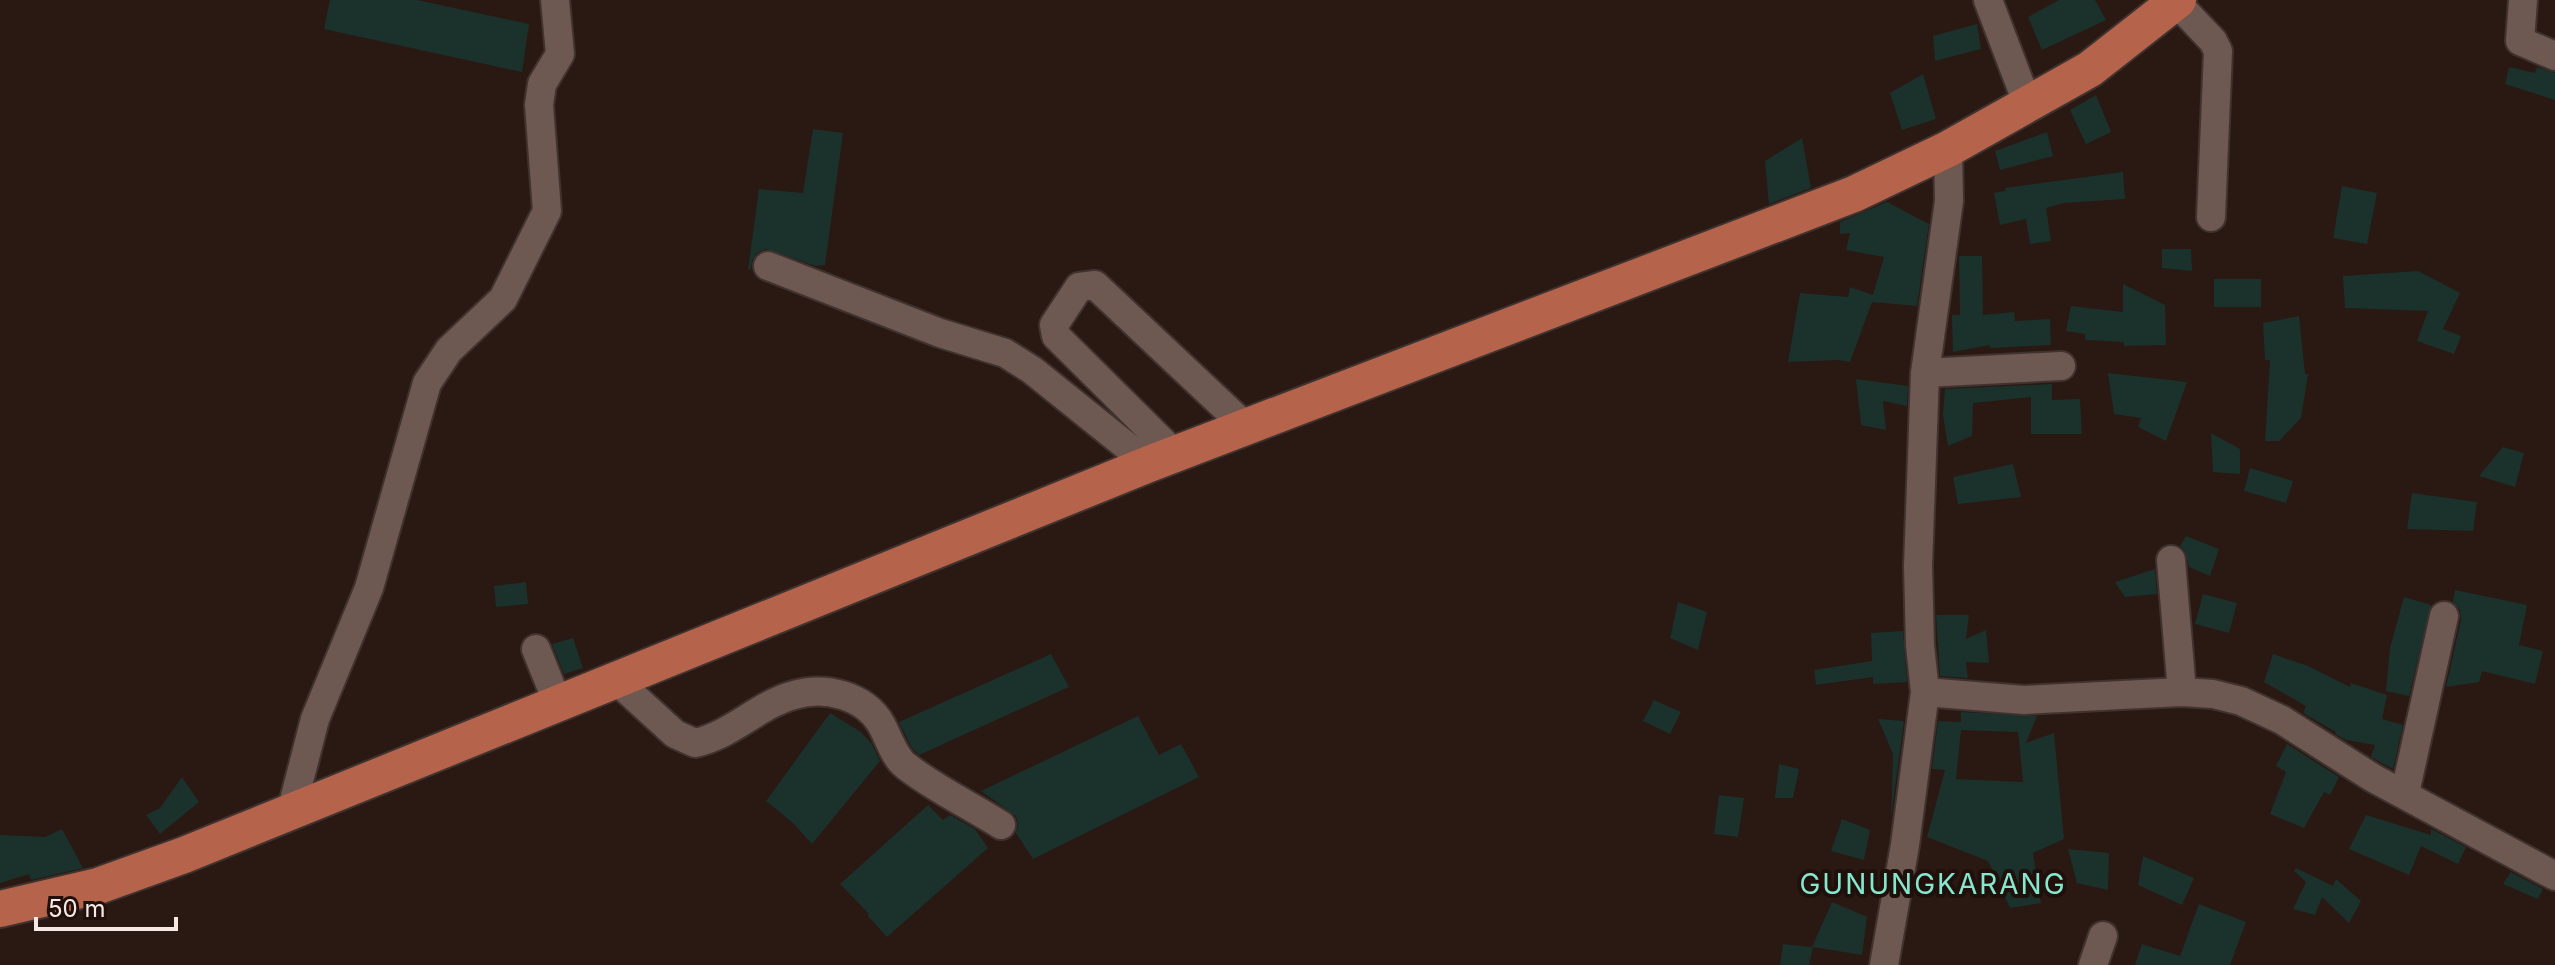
<svg xmlns="http://www.w3.org/2000/svg" width="2555" height="965" font-family="Inter,sans-serif">
<rect width="100%" height="100%" fill="#2a1813"/>
<path fill="#1b312b" fill-rule="evenodd" d="M330 0H417L529 24 522 72 324 29Z
M2059 0H2095L2106 20 2042 50 2028 17Z
M1977 24 1981 49 1935 61 1933 36Z
M2509 67 2535 73 2537 67 2555 73V100L2505 84Z
M1923 74 1936 119 1902 130 1890 93Z
M2096 95 2111 132 2086 144 2070 110Z
M813 129 843 133 825 265 815 266 766 249 757 253 752 261 751 269 748 270 759 189 803 193Z
M2047 132 2053 156 2000 170 1995 151Z
M1802 138 1811 188 1769 204 1765 161Z
M2123 172 2125 199 2064 203 2046 208 2051 241 2030 244 2026 219 2000 225 1994 193 2006 191 2005 188Z
M2342 186 2377 193 2367 244 2333 238Z
M1887 202 1929 224 1917 306 1872 302 1850 362 1838 360 1788 362 1800 293 1848 297 1850 287 1873 295 1884 257 1846 250 1850 233 1840 234V222Z
M2162 249H2191L2192 271 2162 268Z
M1959 256H1982L1983 315 2014 312 2015 321 2050 319 2051 345 1990 348V345L1953 352 1952 315H1960Z
M2418 271 2460 293 2443 329 2461 336 2454 354 2417 341 2428 311 2345 308 2343 276Z
M2214 279H2261V307H2214Z
M2123 284 2165 305 2166 345 2124 346V342L2085 340V334L2066 331 2071 306 2123 312Z
M2299 316 2305 374H2308L2301 418 2279 441H2265L2270 360H2265L2263 323Z
M2108 373 2187 382 2166 441 2138 427 2141 418 2114 414Z
M1856 379 1908 386 1907 406 1883 401 1886 430 1861 425Z
M2052 384V400L2080 399 2082 434H2031V397L1973 403 1972 436 1948 446 1943 415 1945 389Z
M2211 433 2240 449V474L2213 472Z
M2503 447 2524 453 2515 487 2479 476Z
M2013 464 2021 497 1958 504 1953 477Z
M2250 468 2293 481 2286 503 2244 491Z
M2412 493 2477 502 2473 531 2407 529Z
M2186 536 2219 549 2210 576 2189 567 2185 551 2180 546Z
M2155 569 2157 594 2125 597 2115 582Z
M526 582 528 604 496 607 494 586Z
M2455 590 2527 605 2519 645 2543 651 2535 684 2482 671 2479 682 2446 687 2461 620 2460 610 2453 602Z
M2203 594 2237 603 2229 633 2195 624Z
M2404 597 2431 605 2409 696 2386 691 2390 648Z
M1678 602 1707 612 1698 650 1670 638Z
M1936 615H1969L1966 639 1986 630 1989 663 1966 662 1968 678 1940 676Z
M1903 631 1907 682 1873 684V677L1816 685 1814 670 1872 661 1871 633Z
M573 638 583 668 564 674 552 644Z
M1051 654 1069 687 919 755 912 748 899 722Z
M2273 654 2308 666 2350 687 2351 683 2387 695 2382 719 2403 725 2393 769 2371 757 2375 745 2346 740 2335 734 2336 732 2303 713 2306 706 2264 682Z
M1654 700 1681 712 1670 734 1643 721Z
M1961 712 2037 716 2026 743 2054 733 2064 839 2033 853 2041 903 2010 908 1988 861 1927 837 1945 770 1932 769 1938 721 1961 722ZM1961 730 2018 732 2023 782 1956 779Z
M830 713 861 732 872 744 880 761 812 844 792 822 766 801Z
M1138 716 1159 755 1181 744 1199 777 1033 859 1016 833 1018 825 1016 816 981 791Z
M1878 719 1904 721 1891 818 1893 754Z
M2287 744 2339 777 2330 795 2324 792 2304 828 2270 814 2286 772 2276 766Z
M1779 764 1799 769 1793 798H1775Z
M182 777 199 802 160 834 146 815 160 808Z
M1719 795 1744 798 1738 837 1714 834Z
M928 805 943 820 950 815 975 829 988 848 887 937 867 915 869 914 840 884Z
M2366 815 2431 835V829L2466 847 2458 864 2421 846 2409 875 2349 849Z
M1842 819 1870 830 1864 860 1831 851Z
M62 829 83 868 31 880 29 874 0 883V835L45 837Z
M2068 849 2109 853 2108 890 2077 883Z
M2143 856 2194 878 2182 905 2138 885Z
M2296 868 2333 886 2336 879 2361 901 2349 923 2322 897 2315 915 2293 909 2306 882 2294 871Z
M2511 872 2543 889 2538 899 2503 884Z
M1832 902 1867 917 1862 955 1813 947 1809 965H1780L1783 944 1812 947Z
M2199 904 2246 922 2230 965H2135L2142 944 2180 956Z"/>
<g fill="none" stroke-linecap="round" stroke-linejoin="round">
<defs>
<path id="minor" d="M1988 0 2028 105
M2523 0 2520 41 2555 56
M2176 2 2213 41 2218 51 2211 217
M768 266 940 333 1005 353 1032 370 1149 464
M1925 373 2061 366
M1175 454 1056 336 1054 325 1079 287 1095 285 1246 427
M2171 560 2182 692
M536 649 558 704
M617 681 675 734 695 743C732 735 758 705 794 695 825 686 864 695 881 724 889 738 894 757 906 766 935 789 970 805 1001 825
M1925 692 2024 700 2182 692 2213 694 2241 701 2282 720 2373 778 2555 876
M2405 793 2444 616
M291 812 315 719 369 588 427 383 449 350 503 299 547 211 539 105 542 84 560 54 555 0
M1884 965 1905 845 1925 692 1920 645 1918 566 1925 373 1949 201 1948 149
M2093 965 2103 936"/>
<path id="major" d="M0 909 98 886 184 855 1149 464 1854 194 1948 149 2090 69 2178 0"/>
</defs>
<use href="#minor" stroke="#3f322f" stroke-width="32"/>
<use href="#major" stroke="#3f322f" stroke-width="40"/>
<use href="#minor" stroke="#6e5852" stroke-width="28"/>
<use href="#major" stroke="#b5634b" stroke-width="36"/>
</g>
<g text-anchor="middle" stroke-width="8" stroke-linejoin="round" paint-order="stroke">
<g font-size="28" letter-spacing="2" fill="#85e7ce" stroke="#200f0a">
<text x="1933" y="894">GUNUNGKARANG</text>
</g>
</g>
<path d="M36 917v12h140v-12" fill="none" stroke="#f6e9e5" stroke-width="4"/>
<text x="48" y="917" font-size="24" fill="#f6e9e5" stroke="#200f0a" stroke-width="6" paint-order="stroke">50 m</text>
</svg>
